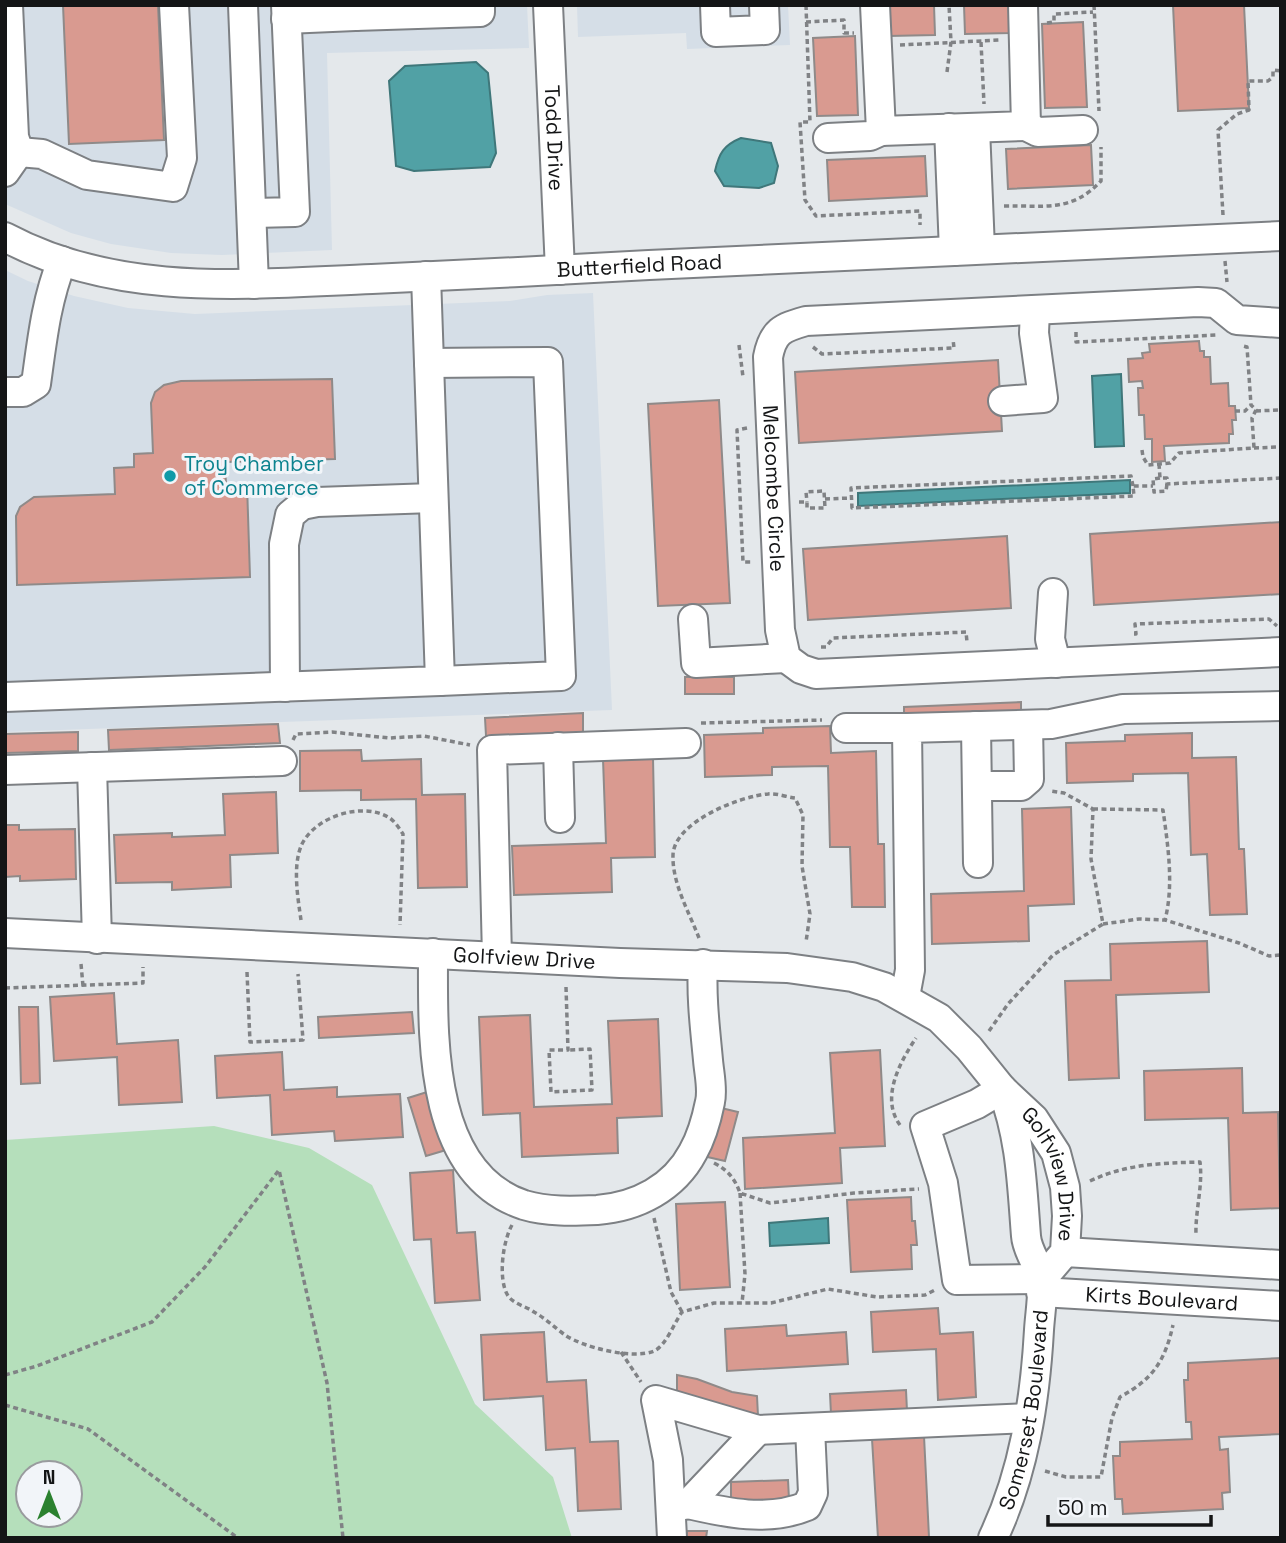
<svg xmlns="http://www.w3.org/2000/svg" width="1286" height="1543" font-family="'Space Grotesk',sans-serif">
<rect width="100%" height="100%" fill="#e4e8eb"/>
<path fill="#d5dee7" d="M5 5H527L529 48 327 53 332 250 222 255 171 253 111 244 71 233 5 204Z
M577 5H788L790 45 687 49 686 33 578 37Z
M5 270 28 281 74 296 128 308 195 314 510 301 547 295 593 293 612 710 5 732Z"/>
<path fill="#b5dfbb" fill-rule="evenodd" d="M214 1126 309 1148 372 1185 475 1404 553 1477 572 1538H5V1140ZM28 1473H70V1515H28Z"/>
<path fill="#51a1a5" stroke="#3f777a" stroke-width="2" d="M476 62 488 73 496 153 490 167 414 171 396 166 389 81 405 66Z
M741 138 771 143 778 166 774 183 759 188 724 186 715 171C719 153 724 145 741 138Z
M1121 374 1124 446 1095 447 1092 376Z
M1130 480V493L858 506V493Z
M828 1218 829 1243 770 1246 769 1223Z"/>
<path fill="#d99a90" stroke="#8f8a89" stroke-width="2" d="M63 5H158L164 140 69 144Z
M888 5H934L935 35 889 36Z
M964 5H1009L1010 33 965 34Z
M1173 5H1244L1249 108 1178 111Z
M1083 22 1087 107 1045 108 1042 24Z
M855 36 858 115 817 116 813 38Z
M1091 145 1093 185 1008 189 1006 149Z
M925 156 927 196 829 201 827 160Z
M1199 341 1200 351H1204V357H1210L1211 384 1228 383 1229 406H1235L1236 420H1232L1233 434H1229V443L1164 446 1165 461 1152 462V439H1145L1144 415H1139L1138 388H1143L1142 381 1129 382 1128 359 1143 358 1142 353 1150 352 1149 344Z
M998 360 1002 431 799 443 795 372Z
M332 379 335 459 225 462 226 485 247 484 250 577 17 585 16 516 20 507 34 497 115 494 114 468 134 467V454L153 453 151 403 155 392 164 385 181 381Z
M719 400 730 603 658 606 648 404Z
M1281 522V594L1094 605 1090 534Z
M1007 536 1011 608 808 620 803 549Z
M685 677H734V694H685Z
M1021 702V720L904 723V707Z
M583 713V733L486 736 485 718Z
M278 724 280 743 109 750 108 730Z
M830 726 831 753 876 751 878 844H884L885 907H852L850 847H830L828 766 772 767V775L705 777 704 735 763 733V728Z
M78 732V751L5 753V734Z
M1192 733V758L1236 757 1239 849H1244L1247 914 1210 915 1207 854 1191 855 1188 773 1133 774V781L1067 783 1066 743 1125 741V735Z
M361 750 362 761 421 759 422 795 465 794 467 887 418 888 416 799 361 800V790L300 791V751Z
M653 758 655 857 611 858 612 892 514 895 512 846 606 843 603 759Z
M276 792 278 853 230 855 231 887 172 890V882L116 883 114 835 172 833V837L225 835 223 794Z
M1071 807 1074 904 1028 906 1029 941 932 944 931 894 1024 891 1022 809Z
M5 825H19V830L75 829 76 879 20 881V876L5 877Z
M1207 941 1209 992 1116 995 1119 1078 1069 1080 1065 981 1111 980 1110 944Z
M114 993 117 1044 178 1040 182 1102 119 1105 117 1057 54 1061 50 997Z
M19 1007H38L40 1083 21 1084Z
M412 1012 414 1033 319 1038 318 1017Z
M530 1015 534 1107 612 1104 608 1021 658 1019 662 1116 617 1118 618 1153 522 1157 520 1113 483 1115 479 1017Z
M880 1050 885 1146 840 1148 842 1183 745 1189 743 1138 835 1133 830 1053Z
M282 1052 284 1090 337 1087V1097L400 1094 403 1137 335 1141 334 1131 272 1135 270 1095 217 1098 215 1056Z
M1242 1068 1243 1113 1278 1112 1280 1208 1231 1210 1228 1118 1145 1120 1144 1071Z
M427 1092 446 1150 426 1156 408 1098Z
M717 1107 738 1112 725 1161 703 1156Z
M453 1170 457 1233 475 1232 480 1300 435 1303 431 1239 414 1240 410 1173Z
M911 1197 912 1221H915L917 1245H911L912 1269 851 1272 847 1200Z
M725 1202 730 1287 680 1290 676 1204Z
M938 1308 940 1334 973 1332 976 1397 938 1400 936 1349 873 1352 871 1312Z
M786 1325 787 1336 846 1332 848 1364 727 1371 725 1329Z
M544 1332 547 1382 586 1380 590 1442 618 1441 621 1509 578 1511 575 1448 546 1450 543 1396 484 1400 481 1335Z
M1281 1358V1434L1219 1437 1220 1450 1228 1449 1230 1492 1222 1493 1223 1509 1123 1514 1122 1499H1115L1113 1456H1120V1442L1192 1439 1191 1422H1186L1184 1380H1188V1363Z
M677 1375 697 1379 732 1392 757 1396 758 1416 677 1396Z
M906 1390 907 1411 831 1414 830 1394Z
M924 1436 929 1537 878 1538 872 1439Z
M788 1480 789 1499 731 1501V1482Z
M687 1531H707L706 1538H686Z"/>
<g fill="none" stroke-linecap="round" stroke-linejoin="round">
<defs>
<g id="minor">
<path d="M243 5 254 284"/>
<path d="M355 5V16L480 12V5"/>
<path id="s1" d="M548 5 560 270"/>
<path d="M715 5 716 32 765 30 764 5"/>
<path d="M875 5 881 131 1026 126 1023 5"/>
<path d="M286 19 355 16"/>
<path d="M1026 126 1038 132 1083 130"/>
<path d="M949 128 954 251"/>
<path d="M975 128 980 249"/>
<path d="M828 138 870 136 881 131"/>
<path d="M19 152 42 154 87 175 173 187 182 158 174 5"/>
<path d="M5 172 19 152 14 137 8 5"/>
<path d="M252 213 295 212 286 5"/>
<path id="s2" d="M5 237C119 298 248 284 372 279 464 275 557 270 649 265 860 255 1070 246 1281 236"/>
<path id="s3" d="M1281 323 1237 320 1216 303 1198 302 806 321C782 328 773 331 768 357L780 630 786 658 801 669 816 674 1281 652"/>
<path d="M429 363 548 362 561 676 440 681"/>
<path d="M5 392H23L36 384C42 341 46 301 62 261"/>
<path d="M1003 401 1043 398 1034 333 1035 310"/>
<path d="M1053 593 1050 639 1056 663"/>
<path d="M693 619 696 663 786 658"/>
<path d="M285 687 284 544 290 515 302 505 317 502 433 498"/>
<path d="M5 697 440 681 426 276"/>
<path d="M976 726 978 863"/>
<path d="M846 728H907"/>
<path d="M558 747 560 818"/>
<path d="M92 767 97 939"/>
<path d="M5 770 282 761"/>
<path d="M977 786H1021L1029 779 1028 725"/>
<path id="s4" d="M5 933 620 963 787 968 852 977 884 987 939 1018 969 1048 1002 1089 1034 1119 1056 1153 1065 1187 1067 1216 1065 1252 1042 1279"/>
<path d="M433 953C433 1034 427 1173 524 1205 547 1212 573 1211 597 1210 637 1207 674 1188 693 1152 701 1138 707 1117 710 1102 713 1089 709 1073 708 1060 705 1028 701 996 703 964"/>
<path d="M497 957 492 750 686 743"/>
<path d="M905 997 910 970 907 728 1051 724 1123 709 1281 706"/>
<path d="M1002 1089 977 1104 925 1126 943 1183 957 1280 1042 1279"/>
<path d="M1065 1252 1281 1265"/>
<path id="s5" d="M1041 1292 1281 1306"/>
<path d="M688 1504C727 1513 768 1522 807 1506L813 1493 810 1428"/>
<path d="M674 1507 688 1504 758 1430"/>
<path d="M672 1538 668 1460 656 1400 758 1430 1029 1418"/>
<path id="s6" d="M993 1538C1024 1473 1035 1401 1039 1330 1040 1314 1043 1297 1042 1282 1040 1266 1027 1252 1026 1236 1022 1186 1021 1137 1002 1089"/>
</g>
</defs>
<use href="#minor" stroke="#7d8084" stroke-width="32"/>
<path stroke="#808285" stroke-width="3.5" stroke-dasharray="5 3.5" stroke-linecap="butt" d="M806 5 810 122H800L805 200 816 216 920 211V225
M1094 5 1099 111
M806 22 844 20V33H854
M1047 23 1054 22V14L1093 12
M981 42 984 104
M900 45 1000 40
M947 72 951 42 949 5
M1004 206C1044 205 1071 213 1101 181V147
M1223 215 1218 130 1237 114 1249 110 1248 81H1268L1273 77V70L1281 71
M1225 261 1227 282
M1076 332V342L1217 335
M739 345 743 377
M813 347 822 354 954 348 953 339
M1281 410V461
M1235 411H1245L1251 405
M1256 411 1278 410
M747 428 737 430 743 562H752
M1254 448 1279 447
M1142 450 1143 457 1148 465 1170 463 1179 453 1254 448 1252 418 1256 410 1251 405 1247 347 1243 346
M1159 464 1160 478H1167V484L1281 478
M1160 478 1153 479 1154 492 1166 491 1167 484
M1133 486 1131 476 851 488 852 508 1134 496 1133 486H1153
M825 499 851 498
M799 502H807V508H825L824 491 806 492 807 502
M1134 634H1136L1135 624 1269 619 1277 626
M821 647H826L833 638 966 632 967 642
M701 723 822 720
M293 740 296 734 332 732 389 738 424 736 470 745
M1093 809 1163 810C1168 846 1174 885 1165 920
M301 920C298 899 292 865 302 844 316 816 362 802 388 817 394 820 399 828 403 834L400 925
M1103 924 1139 919 1165 920 1239 943 1269 956 1281 955
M699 938C689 912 672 883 673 855 674 822 740 796 768 794 776 793 787 797 795 798L803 815 802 866 810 914 806 942
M81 964 83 986
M247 972 250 1042 303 1040 298 974
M566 987 568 1050H549L551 1092 592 1090 590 1049 568 1050
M5 988 143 983V967
M989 1031 1008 1004 1053 955 1103 924 1091 859 1093 809 1064 793 1051 791
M900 1125C880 1098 900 1062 916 1038
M714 1163C728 1170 735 1179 740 1193L770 1203 854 1193 919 1189
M1090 1181C1126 1164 1161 1163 1200 1162 1203 1187 1195 1211 1196 1236
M740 1193 745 1274 742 1303
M654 1218 671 1292 682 1312
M512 1225C503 1241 498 1277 507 1294 512 1304 526 1306 534 1312 545 1318 554 1327 565 1335 582 1347 633 1360 654 1351 666 1346 674 1323 682 1312L714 1303H771L828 1289 877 1297 925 1295 935 1290
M621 1352 641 1382
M5 1375 37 1366 152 1322 205 1267 279 1170 327 1383 343 1538
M5 1405 88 1429 238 1538
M1045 1471 1066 1477H1101L1112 1418 1120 1397C1153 1379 1165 1361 1173 1325"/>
<use href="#minor" stroke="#fff" stroke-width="28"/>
</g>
<circle fill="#0f9aa8" stroke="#f2f5f9" stroke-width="2.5" cx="170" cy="476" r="7"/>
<g text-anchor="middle" stroke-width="6" stroke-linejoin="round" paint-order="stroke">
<g font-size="21" fill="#141516" stroke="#f2f5f9">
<text dy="7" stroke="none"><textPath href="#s1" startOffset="133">Todd Drive</textPath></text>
<text dy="7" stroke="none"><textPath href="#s2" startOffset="642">Butterfield Road</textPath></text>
<text dy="7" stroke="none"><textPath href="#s3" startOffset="670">Melcombe Circle</textPath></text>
<text dy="7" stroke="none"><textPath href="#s4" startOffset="520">Golfview Drive</textPath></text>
<text dy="7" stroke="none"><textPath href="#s4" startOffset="1143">Golfview Drive</textPath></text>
<text dy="7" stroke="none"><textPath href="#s5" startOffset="121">Kirts Boulevard</textPath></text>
<text dy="7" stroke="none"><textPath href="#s6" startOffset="133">Somerset Boulevard</textPath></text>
</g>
<g font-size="21" fill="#0d838f" stroke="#f2f5f9" text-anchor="start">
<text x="184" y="471">Troy Chamber<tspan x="184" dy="24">of Commerce</tspan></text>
</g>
</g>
<rect width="1286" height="1543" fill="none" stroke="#141516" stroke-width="14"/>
<g transform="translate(49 1494)"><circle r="33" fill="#f2f5f9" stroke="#999b9e" stroke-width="2"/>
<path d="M0-5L12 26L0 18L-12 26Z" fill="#2b812f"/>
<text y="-10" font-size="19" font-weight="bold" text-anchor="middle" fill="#141516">N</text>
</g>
<path d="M1048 1515v10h163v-10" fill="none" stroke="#141516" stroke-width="3.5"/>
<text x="1058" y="1515" font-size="21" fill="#141516" stroke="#f2f5f9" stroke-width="5" paint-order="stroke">50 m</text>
</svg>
